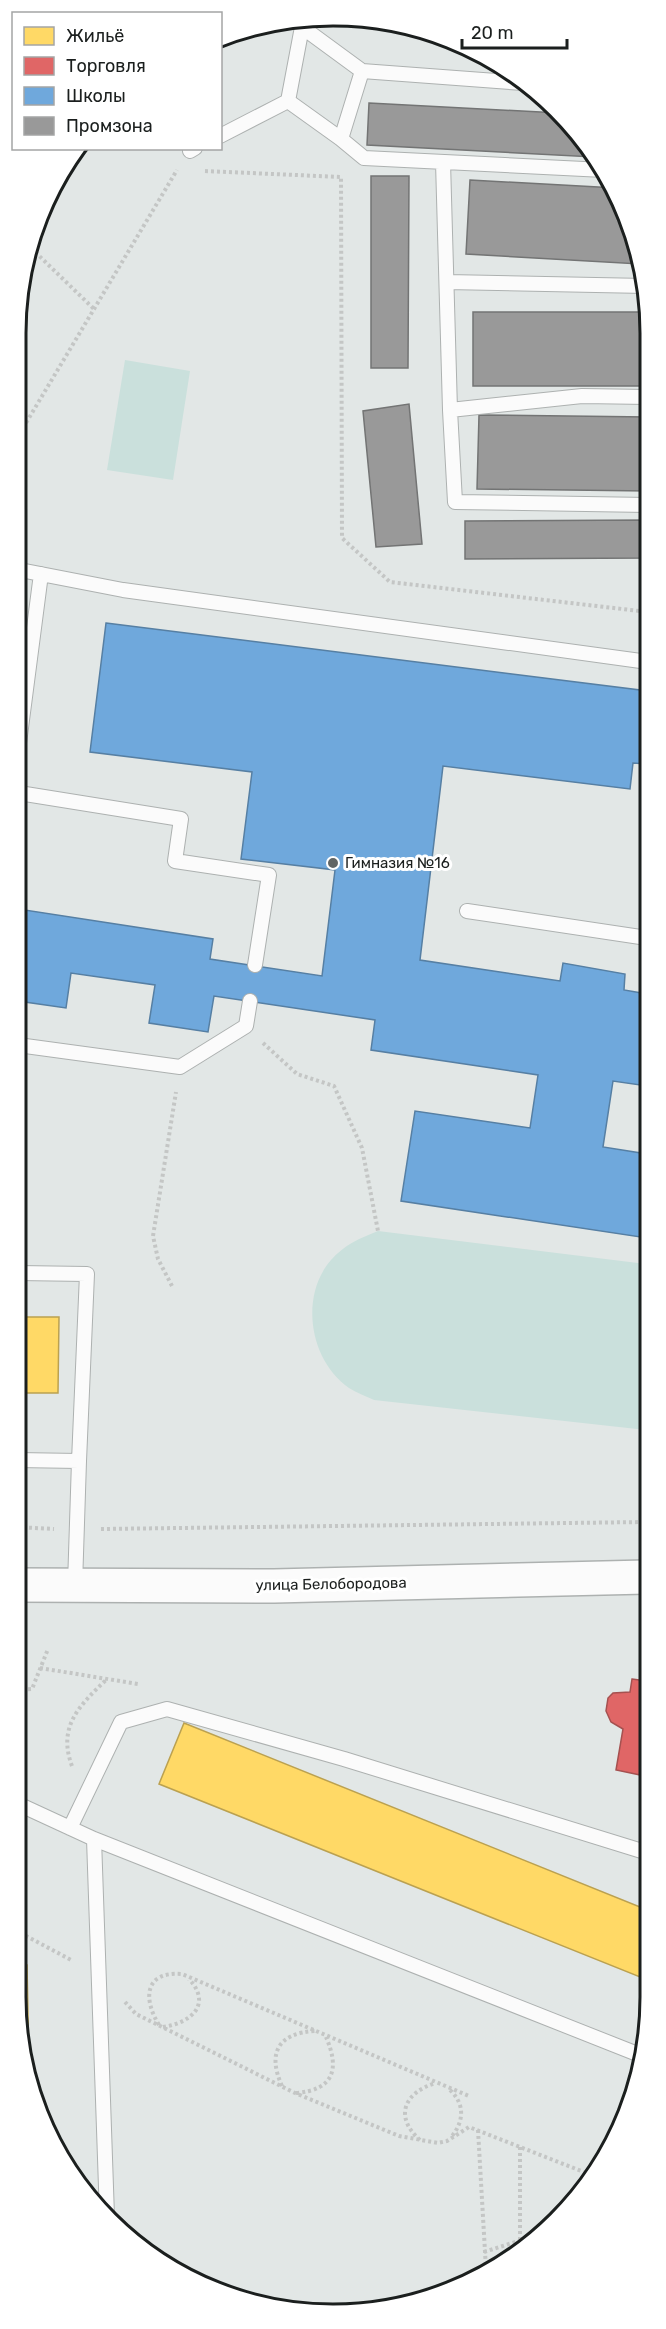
<svg xmlns="http://www.w3.org/2000/svg" width="666" height="2329" font-family="Rubik,sans-serif">
<rect width="100%" height="100%" fill="#e2e7e6"/>
<path fill="#cae0dc" d="M125 360 190 371 173 480 107 470Z
M378 1231 646 1264V1430L374 1400C366 1396 357 1393 349 1388 310 1361 299 1297 331 1260 344 1245 360 1238 378 1231Z"/>
<path fill="#ffd966" stroke="#bba150" stroke-width="1.5" d="M17 1317H59L58 1393H17Z
M184 1723 645 1909V1979L159 1784Z
M27 1965 29 2064 15 1996V1966Z"/>
<path fill="#e06666" stroke="#a55150" stroke-width="1.5" d="M632 1679 646 1681 645 1776 616 1770 623 1729 611 1722 606 1711 608 1698 613 1693 630 1692Z"/>
<path fill="#6fa8dc" stroke="#567fa3" stroke-width="1.5" d="M106 623 648 691 647 764 633 763 630 789 443 766 420 960 560 981 563 963 625 974 624 990 647 994V1086L613 1081 603 1147 647 1154V1238L401 1201 415 1111 530 1128 538 1075 371 1050 375 1020 214 996 208 1032 149 1023 155 985 71 973 66 1008 18 1001 19 954 25 910 213 939 210 959 322 976 335 870 241 859 252 772 90 752Z"/>
<path fill="#999" stroke="#737474" stroke-width="1.5" d="M369 103 559 113 572 123 594 157 367 145Z
M371 176H409L408 368H371Z
M470 180 616 188 640 264 466 254Z
M473 312H648V386H473Z
M409 404 422 544 376 547 363 411Z
M479 415 648 417V491L477 489Z
M648 520V558L465 559V521Z"/>
<g fill="none" stroke-linecap="round" stroke-linejoin="round">
<defs>
<path id="service" d="M300 21 302 27 362 71 523 83
M288 101 341 139 362 71
M220 136 288 101 302 27
M341 139 364 158 604 170
M190 151 195 148
M443 162 450 410 455 502 648 505
M447 282 646 286
M450 410 582 396 648 397
M20 570 123 590 648 662
M19 743 41 574
M19 793 181 819 175 861 269 875 255 965
M467 911 647 938
M18 1045 180 1067 246 1026 250 1001
M18 1273 87 1274 79 1461
M17 1460 79 1461 75 1585
M16 1803 94 1839 645 2057
M70 1828 121 1722 167 1709 344 1759 645 1852
M94 1839 107 2216"/>
<path id="tertiary" d="M16 1585 274 1586 646 1577"/>
</defs>
<use href="#service" stroke="#adb1b0" stroke-width="16"/>
<use href="#tertiary" stroke="#adb1b0" stroke-width="36"/>
<path stroke="#c4c6c5" stroke-width="4" stroke-dasharray="3 3" stroke-linecap="butt" d="M205 171 341 177 342 538 390 582 648 612
M31 248 94 309
M20 433 177 170
M263 1043 297 1074 334 1086 362 1148 378 1231
M172 1286 158 1259 153 1236 176 1092
M17 1527 54 1529
M101 1529 646 1522
M40 1668 138 1684
M16 1690 32 1689 48 1649
M72 1766C57 1726 80 1705 107 1679
M15 1930 73 1961
M125 2002 136 2014 295 2093 399 2136 438 2143 447 2141 469 2127 594 2176
M159 2025C143 1999 144 1971 182 1974L469 2096
M163 2027C190 2023 213 2005 189 1979
M282 2086C267 2053 278 2033 315 2031
M450 2090C465 2104 464 2121 452 2136
M296 2093C334 2090 340 2069 326 2037
M478 2130 486 2269
M420 2140C393 2116 405 2092 436 2083
M520 2147V2252
M484 2252 540 2234"/>
<use href="#service" stroke="#fbfbfb" stroke-width="14"/>
<use href="#tertiary" stroke="#fbfbfb" stroke-width="33"/>
</g>
<circle fill="#616564" stroke="#fff" stroke-width="2" cx="333" cy="863" r="6"/>
<g text-anchor="middle" stroke-width="6" stroke-linejoin="round" paint-order="stroke">
<g font-size="15" fill="#1b1f1e" stroke="#fff" text-anchor="start">
<text x="345" y="868">Гимназия №16</text>
</g>
<g font-size="15" fill="#1b1f1e" stroke="#fff">
<text transform="translate(331 1584) rotate(-1)" y="5">улица Белобородова</text>
</g>
</g>
<path d="M0 0H666V2329H0ZM333 26H333A307 307 0 0 1 640 333V1997A307 307 0 0 1 333 2304H333A307 307 0 0 1 26 1997V333A307 307 0 0 1 333 26Z" fill="#fff" fill-rule="evenodd"/>
<path fill="none" stroke="#1b1f1e" stroke-width="3" d="M333 26H333A307 307 0 0 1 640 333V1997A307 307 0 0 1 333 2304H333A307 307 0 0 1 26 1997V333A307 307 0 0 1 333 26Z"/>
<rect x="12" y="12" width="210" height="138" fill="#ffffff" stroke="#a4a5a5" stroke-width="1.5"/>
<rect x="24" y="27" width="30" height="18" fill="#ffd966" stroke="#a4a5a5" stroke-width="1.5"/>
<text x="66" y="42" font-size="18" fill="#1b1f1e">Жильё</text>
<rect x="24" y="57" width="30" height="18" fill="#e06666" stroke="#a4a5a5" stroke-width="1.5"/>
<text x="66" y="72" font-size="18" fill="#1b1f1e">Торговля</text>
<rect x="24" y="87" width="30" height="18" fill="#6fa8dc" stroke="#a4a5a5" stroke-width="1.5"/>
<text x="66" y="102" font-size="18" fill="#1b1f1e">Школы</text>
<rect x="24" y="117" width="30" height="18" fill="#999999" stroke="#a4a5a5" stroke-width="1.5"/>
<text x="66" y="132" font-size="18" fill="#1b1f1e">Промзона</text>
<path d="M462 39v9h105v-9" fill="none" stroke="#1b1f1e" stroke-width="3"/>
<text x="471" y="39" font-size="18" fill="#1b1f1e" stroke="#ffffff" stroke-width="4.5" paint-order="stroke">20 m</text>
</svg>
